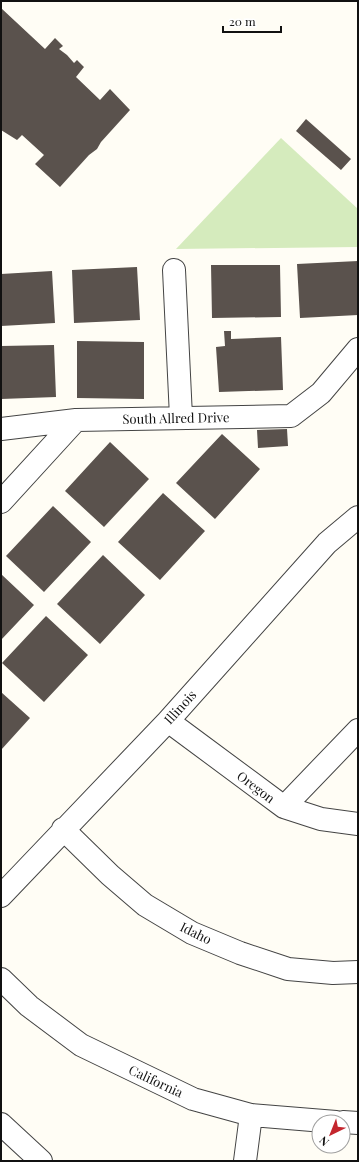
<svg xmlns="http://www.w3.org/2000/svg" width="359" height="1162" font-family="'Playfair Display',serif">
<rect width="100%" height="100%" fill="#fffdf5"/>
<path fill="#d5ebbd" d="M281 138 358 209V247L176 249Z"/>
<path fill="#5a524d" d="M1 8 45 49 55 38 63 46 59 49 67 55 74 63 77 60 84 67 76 77 100 100 110 89 130 110 101 142 97 149 89 155 60 187 35 164 44 155 22 135 17 140 1 130Z
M306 119 351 159 341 170 296 131Z
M358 261V315L300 318 297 264Z
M211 265H280L281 317 212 318Z
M137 267 140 320 74 323 72 270Z
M52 271 55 323 1 326V274Z
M224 331H231V339L281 337 283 390 219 392 216 347 225 346Z
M77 341 144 342V399L77 398Z
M54 345 56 397 1 399V346Z
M287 429 288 446 258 448 257 430Z
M222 434 260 469 215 519 176 483Z
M110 442 149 479 104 527 65 491Z
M163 493 205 531 160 580 118 542Z
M53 506 91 542 44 592 6 556Z
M103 555 145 595 100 644 57 604Z
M1 574 34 605 1 640Z
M46 616 88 655 44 702 2 663Z
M1 692 30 718 1 750Z"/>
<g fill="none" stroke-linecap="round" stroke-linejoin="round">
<defs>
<path id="minor" d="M174 270 181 417
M1 429 76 420
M1 502 76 420 291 416 321 393 358 349
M168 721 284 807 321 819 358 824
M284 807 358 730
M63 829 110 875 145 905 192 933 240 953 288 969 333 973 358 972
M1 896 168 721 327 543 358 517
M1 979 29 1006 81 1045 193 1099 251 1115 336 1122
M343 1122 358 1123
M1 1124 41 1161
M245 1161 251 1115"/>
</defs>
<use href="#minor" stroke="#444" stroke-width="24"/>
<use href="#minor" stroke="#fff" stroke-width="22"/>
</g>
<g text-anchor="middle" stroke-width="4" stroke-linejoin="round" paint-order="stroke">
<g font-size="13" fill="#111" stroke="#fff">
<text transform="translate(176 418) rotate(-1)" y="5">South Allred Drive</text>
<text transform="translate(180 707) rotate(-48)" y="5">Illinois</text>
<text transform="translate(256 787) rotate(37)" y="5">Oregon</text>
<text transform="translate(196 933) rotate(26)" y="5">Idaho</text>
<text transform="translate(156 1081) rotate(25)" y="5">California</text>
</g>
</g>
<rect width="359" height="1162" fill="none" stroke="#111111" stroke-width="4"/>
<g transform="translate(331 1134) rotate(223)"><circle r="19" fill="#ffffff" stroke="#a0a0a0"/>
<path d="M0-3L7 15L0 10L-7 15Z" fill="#c4262e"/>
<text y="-6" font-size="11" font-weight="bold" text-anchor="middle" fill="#111111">N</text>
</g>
<path d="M223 26v6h58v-6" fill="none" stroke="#111111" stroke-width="2"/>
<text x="229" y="26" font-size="12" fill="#111111" stroke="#ffffff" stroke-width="3" paint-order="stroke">20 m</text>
</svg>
